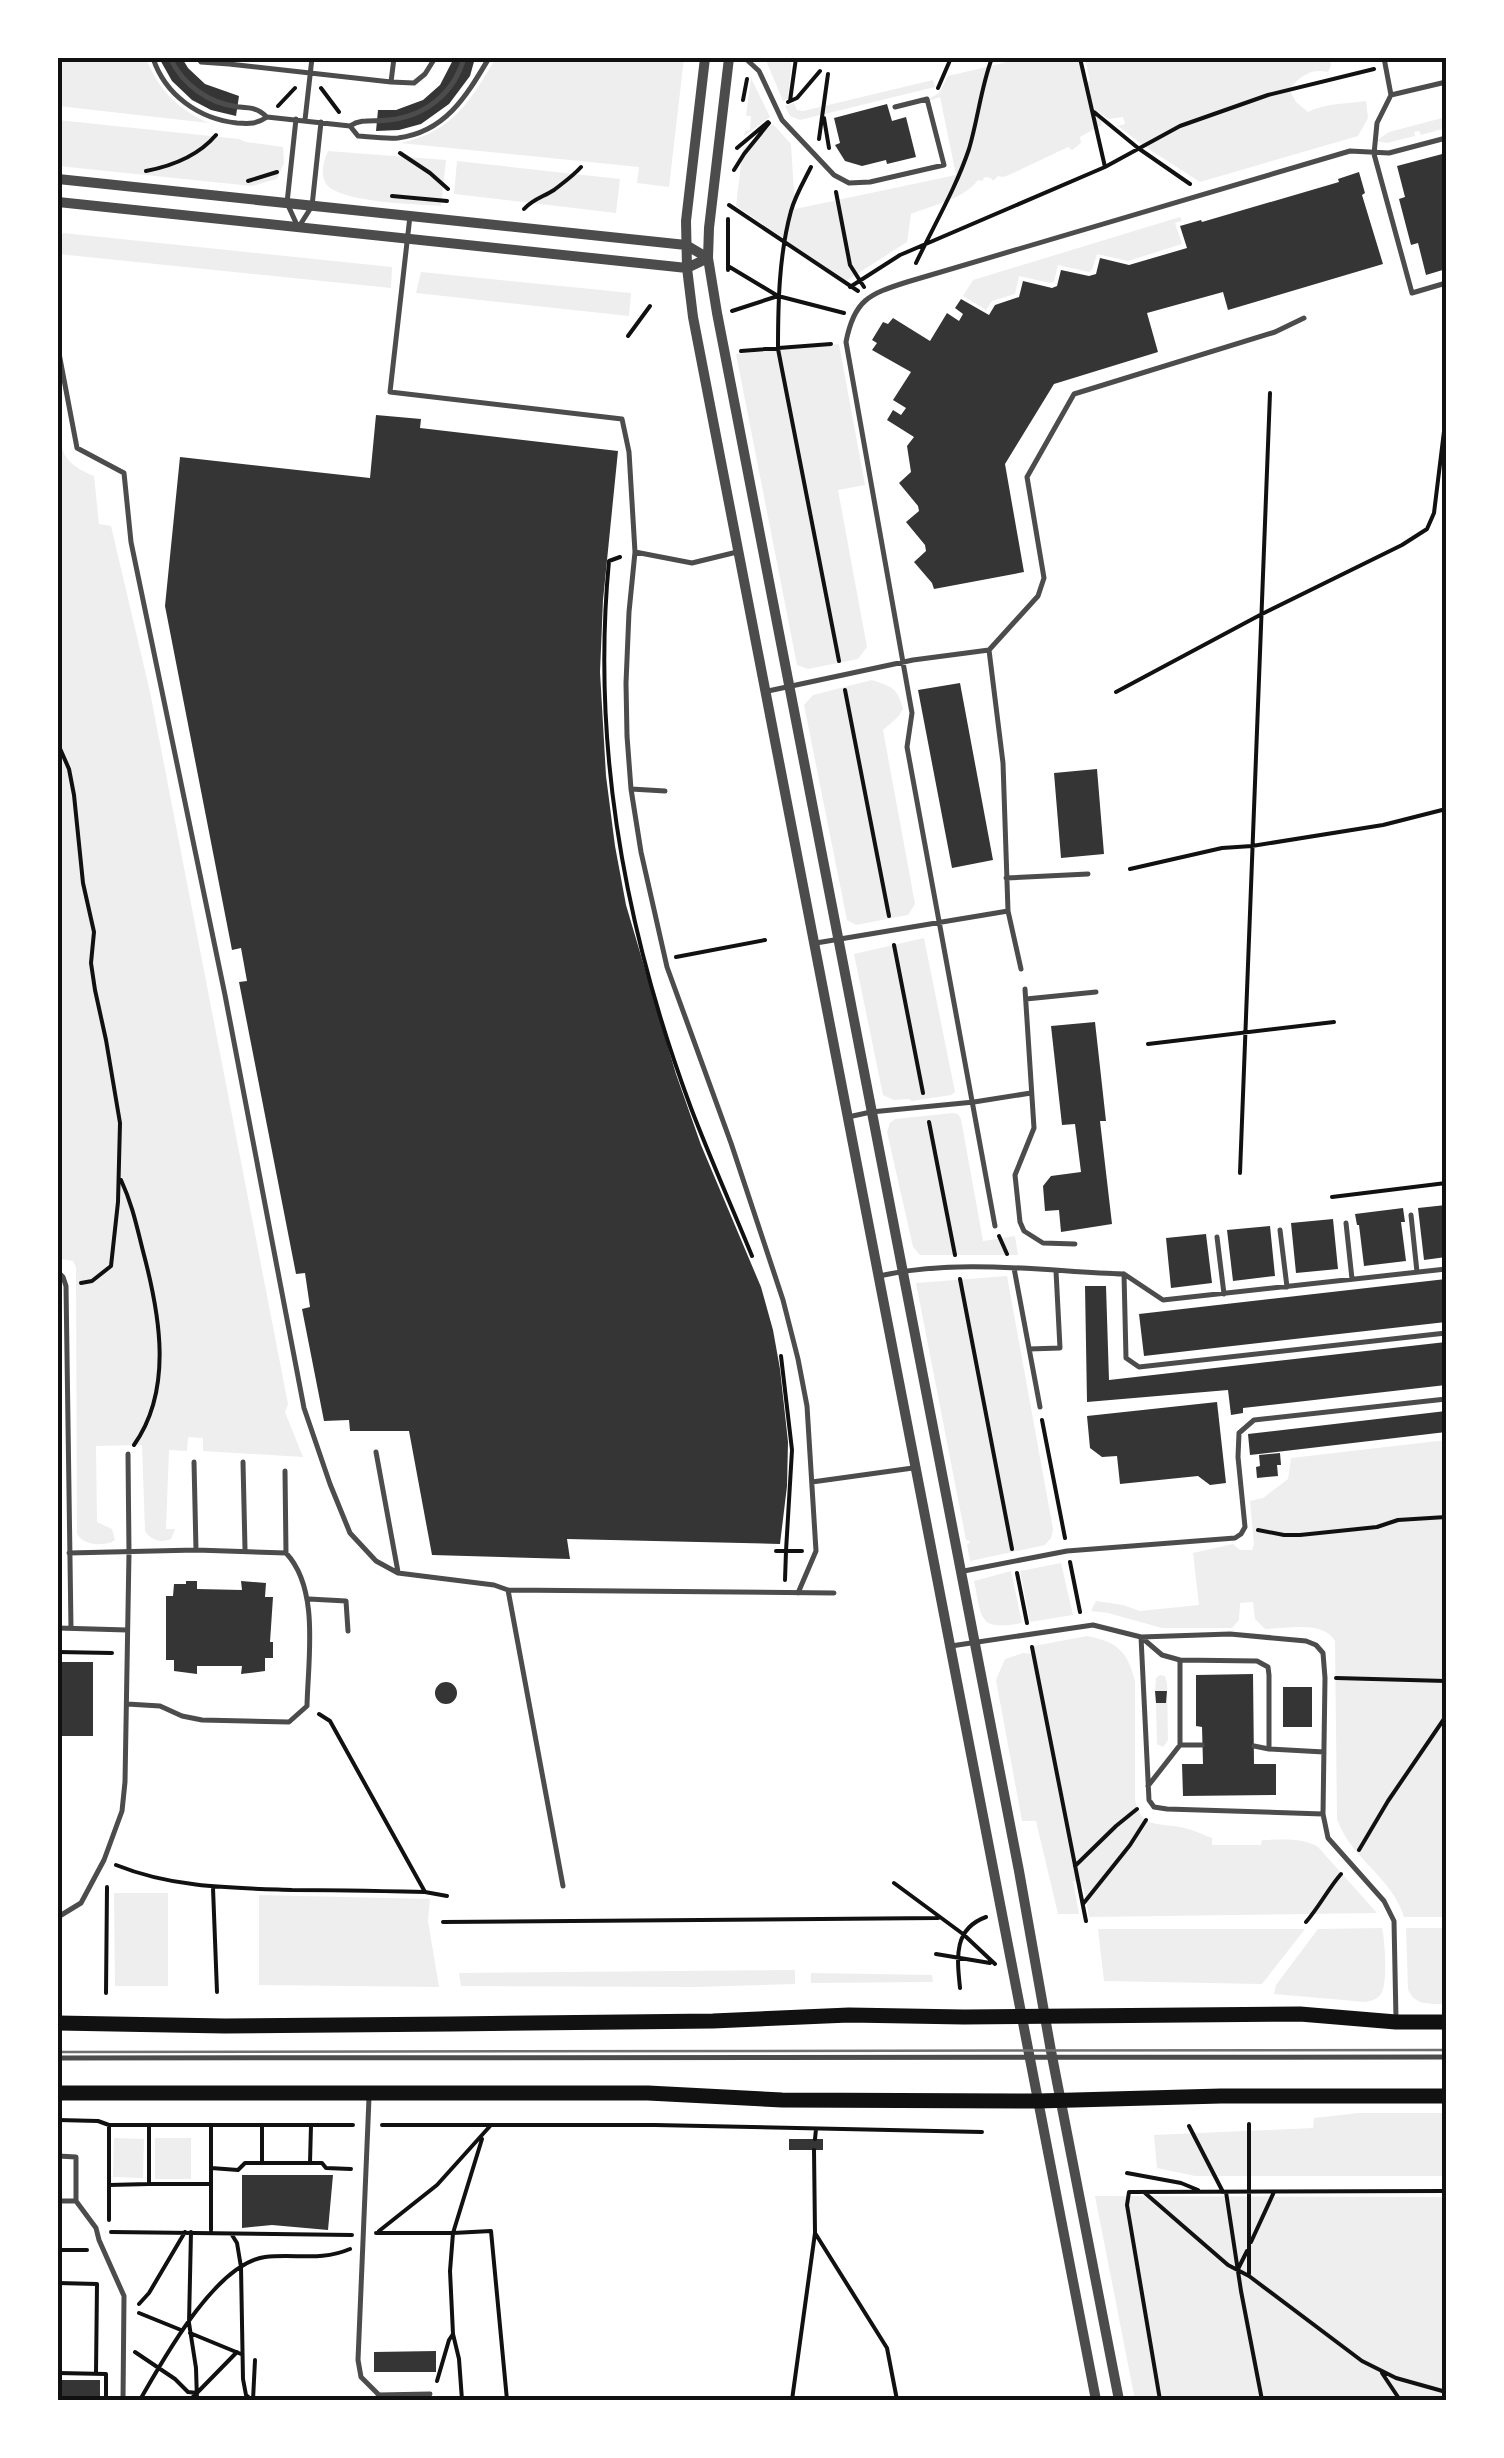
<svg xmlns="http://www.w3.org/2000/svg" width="1504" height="2458" font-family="'DM Sans',sans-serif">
<rect width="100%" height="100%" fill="#fff"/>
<path fill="#eee" d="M58 58H146C157 88 178 110 209 123L58 106Z
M496 58H684L669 187 637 183 639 167 400 143C453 132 470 101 496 58Z
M765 58H792L788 99 783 101Z
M1024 58H1080L1087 82 1090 81 1085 58H1330L1331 65 1328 72C1310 68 1301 76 1289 89L1296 102 1308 112C1326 103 1345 104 1366 101L1368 118 1358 136 1200 182 1144 146 1118 126 1125 124 1123 117 1109 119 1098 112 1102 125 1080 137 1081 143 1072 150 1068 147 1009 175 1003 177 998 176 993 181 991 178 985 177 982 181 978 180C964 199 933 205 911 214L907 242 846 281 736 206 743 148 773 124 791 144 795 209 956 175 940 97 929 101V99L939 93 948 76Z
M751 78 770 117 744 136 745 131 750 130 751 116H746Z
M933 80 935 87 800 120 790 116 785 106 794 103 797 110 803 111Z
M1446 117V128L1421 135 1419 131 1414 132 1415 136 1387 143 1376 141 1389 132Z
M58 120 239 139 246 142 283 147 284 163 277 179 252 186 58 166Z
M328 151 446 160 441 206C418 204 335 203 325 182 320 172 324 161 328 151Z
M457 161 620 179 616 213 454 194Z
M1180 217 1182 221 1175 223 1182 244 1128 261 1097 254 1092 270 1089 272 1058 265 1054 282 1050 283 1019 276 1015 294 992 301 986 310 963 296 973 280Z
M63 233 392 267 391 288 58 254V246Z
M421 272 631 293 629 316 416 293Z
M839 344 865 485 838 490 867 647 858 659 808 669 797 665 736 354Z
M58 432C62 458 70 466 94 476L99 524 111 526 150 692 288 1404 285 1412 303 1457 203 1451V1438L188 1437 187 1451 169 1450 166 1529H175L171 1539C160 1543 152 1541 145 1531L142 1445 96 1446 97 1522 112 1529 115 1540C105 1547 84 1546 77 1534L76 1267 73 1261 61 1259 58 1238Z
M872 680C892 687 897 687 903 709L898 717 883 730 915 904 908 915 856 925 847 920 804 705 813 695Z
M924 938 955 1092 951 1095 912 1101 909 1099 894 1100 883 1095 854 954Z
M953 1113 958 1114 961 1119 983 1241 1015 1236 1018 1255H920L913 1247 887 1132 890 1123 895 1119Z
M1007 1276 1053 1529 1051 1538 1045 1545 970 1561 967 1544 970 1543V1541L966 1540 916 1283Z
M1446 1440V1917H1404C1393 1878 1350 1858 1337 1819L1335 1641C1323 1620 1286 1629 1265 1629L1255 1619 1253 1602 1240 1603 1239 1620 1232 1628H1162L1108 1613 1091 1611 1096 1601 1123 1605 1140 1611 1199 1605 1193 1553 1233 1544 1240 1550H1252L1254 1544 1250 1501 1263 1498 1288 1479 1291 1458Z
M1061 1563 1073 1615 1030 1622 1020 1571Z
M1011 1571 1022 1623C978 1631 982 1619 974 1581Z
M1087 1636C1117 1642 1127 1650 1135 1681V1799C1140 1828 1157 1823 1180 1827 1191 1829 1202 1834 1212 1838V1845H1261L1262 1840C1281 1840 1301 1837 1318 1847L1377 1913 1089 1917 1084 1890 1080 1883 1073 1881 1079 1914H1058L1036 1821H1022L996 1680 1005 1659 1023 1653 1035 1654 1034 1646Z
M1160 1675 1165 1676 1167 1684 1168 1740 1163 1747 1157 1744 1156 1703H1166L1167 1692 1155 1691 1156 1678Z
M114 1893H168V1986H115Z
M259 1895 430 1899 428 1921 439 1987 259 1985Z
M1382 1928C1385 1941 1388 1983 1381 1994 1376 2000 1373 2000 1366 2002L1274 1994 1276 1985 1318 1929Z
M1406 1928H1446V2004C1431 2004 1414 2006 1408 1989Z
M1098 1929H1305L1262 1984 1104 1981Z
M795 1970V1984L695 1987 461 1986 459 1973Z
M811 1973 932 1975 933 1982 811 1983Z
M1359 2113H1446V2176H1195L1157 2168 1154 2135 1313 2128 1314 2118Z
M114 2138 144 2139 143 2178 113 2177Z
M155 2138H191V2179H155Z
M1095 2196 1446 2197V2400H1135Z"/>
<path fill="#353535" d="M159 58H182L188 68 205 84 239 96 236 116 211 110 192 100 172 81Z
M454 58H475L470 76 449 104 421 124 399 130 376 131 378 110H396L423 100 440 85Z
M887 104 892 121 906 117 916 157 887 164 886 160 862 166 845 161 835 145 840 143 834 118Z
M1446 153V269L1426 275 1418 243 1411 245 1399 199 1405 197 1397 166Z
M1359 172 1365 193 1362 195 1383 264 1228 310 1223 292 1147 313 1158 352 1054 384 1005 464 1024 572 934 589 932 583 914 562 926 551 925 545 906 522 919 511 918 506 899 483 911 472 907 446 914 437 887 420 893 410 901 415 906 408 893 400 911 372 872 350 877 343 872 340 883 322 888 324 893 318 930 341 947 313 959 321 963 314 955 308 961 299 989 315 995 305 1019 297 1023 281 1052 288 1057 286 1061 270 1089 276 1096 274 1100 258 1129 265 1187 248 1180 226 1201 220 1202 222 1339 182 1338 179Z
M376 415 421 419 420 428 618 451 603 600 600 672 606 776 615 846 626 905 676 1074 701 1145 761 1287 773 1330 780 1369 788 1442 787 1486 780 1544 567 1539 570 1559 432 1555 409 1431H350L349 1420 324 1421 302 1309 310 1307 305 1273 296 1274 239 982 247 981 241 948 232 950 165 606 180 457 370 478Z
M960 683 993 860 952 868 918 690Z
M1097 769 1104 854 1061 858 1054 773Z
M1095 1022 1106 1121H1100L1112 1224 1061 1232 1059 1210 1045 1211 1043 1186 1051 1176 1081 1172 1075 1124 1062 1125 1051 1026Z
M1446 1205V1257L1424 1260 1418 1208Z
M1403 1208 1405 1222H1401L1406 1261 1364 1266 1359 1225H1357L1355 1214Z
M1333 1219 1338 1269 1296 1273 1291 1223Z
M1270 1226 1275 1276 1233 1281 1227 1230Z
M1206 1234 1212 1283 1171 1288 1166 1238Z
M1446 1279V1322L1144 1356 1139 1314Z
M1085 1286H1106L1109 1380 1446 1342V1385L1243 1408V1413L1231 1415 1228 1390 1087 1402Z
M1217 1402 1226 1483 1210 1485 1198 1476 1120 1484 1117 1456 1102 1457 1090 1448 1087 1416Z
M1446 1411V1432L1250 1455 1248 1434Z
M1280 1453 1281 1465H1277L1278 1476 1257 1478 1256 1467 1260 1466 1259 1455Z
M186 1581H197V1589L242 1590 241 1581 266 1583 265 1597H273L270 1642H273V1658H265V1671L241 1674 242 1666H197V1674L174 1671V1660H166V1596H173L174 1584H186Z
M58 1662H93V1736H58Z
M1253 1674 1254 1764H1276V1795L1183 1796 1182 1764H1203L1202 1727 1196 1726V1675Z
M435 1693a11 11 0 1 1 22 0a11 11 0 1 1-22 0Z
M1283 1687H1312V1727H1283Z
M1155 1691H1167L1166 1703H1156Z
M789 2139H823V2150H789Z
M242 2175H333L328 2230 272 2225 242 2228Z
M436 2351V2372H374V2352Z
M58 2380H100V2400H58Z"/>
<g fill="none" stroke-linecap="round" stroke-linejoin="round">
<path stroke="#111" stroke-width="4" d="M1080 58 1105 167
M321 88 339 112
M938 88 951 58
M743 100 747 79
M790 101 796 58
M788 102 797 98 820 71
M278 106 295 88
M1094 112 1138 148 1190 184
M824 118 829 148
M819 139 828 74
M737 148 768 122
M400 153 430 173 448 189
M811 167C804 181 795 196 791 211 779 255 778 303 778 349L839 661
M734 170 744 154 769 123
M146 171C172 166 199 155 216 135
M248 181 277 172
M836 192 850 265 864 287
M392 196 447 201
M729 205 858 291
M524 209C533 199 543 197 554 190 563 183 573 176 581 167
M728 219V270
M916 263C934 225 956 188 969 149 978 119 981 87 992 58
M728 266 778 296 844 313
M850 287 900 255 1105 167 1180 126 1268 95 1374 69
M732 311 778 296
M628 336 650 306
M741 351 831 344
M620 557 609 561C591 748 626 933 691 1108 710 1158 732 1207 752 1256
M845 690 889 916
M1116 692 1260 615 1402 545 1427 529 1434 513 1446 415
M58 744 69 769 74 795 83 883 94 932 91 963 95 990 106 1040 120 1123 118 1202 111 1266 92 1281 81 1283
M1130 869 1222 848 1252 846 1383 825 1446 809
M894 945 923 1093
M676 957 765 940
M1148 1044 1334 1022
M929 1122 955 1255
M1240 1173 1270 393
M121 1180C133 1206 137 1228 144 1255 160 1316 173 1390 134 1445
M1332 1197 1446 1183
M999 1236 1007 1254
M960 1279 1012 1549
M1042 1420 1065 1538
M1258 1530 1284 1535H1300L1377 1527 1398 1520 1446 1517
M776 1551H786L792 1450 781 1356
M1070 1562 1080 1612
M1017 1573 1027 1623
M785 1580 786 1551H802
M1032 1647 1086 1921
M58 1652 112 1653
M1336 1678 1446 1681
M319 1714 330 1721 425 1892
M1359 1850 1388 1801 1446 1716
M116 1865C173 1888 231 1888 292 1890 337 1890 381 1891 425 1892L447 1896
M1075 1866 1116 1826 1137 1809
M894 1883 963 1934 995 1964
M213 1888 217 1992
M1083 1904 1130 1845 1146 1820
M443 1922 938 1918
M1306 1922C1319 1907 1328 1889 1341 1874
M936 1954 990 1963
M960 1988C957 1958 953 1929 986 1917
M106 1993 107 1887
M58 2120 98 2121 109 2125H353
M1249 2124V2274
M109 2125V2220
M149 2125V2184H211
M262 2125V2163
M382 2125H655L982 2132
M1189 2126 1223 2192
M815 2139 816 2129
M814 2150 815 2233 887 2348 897 2400
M310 2163 311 2125
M211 2168 238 2170 245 2163H322L326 2168 351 2169
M1127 2173 1181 2183 1198 2190
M109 2185 149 2184
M1226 2192 1241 2291 1262 2400
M1145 2193 1228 2265 1249 2276 1362 2361 1396 2378 1446 2392
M211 2230V2125
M379 2231 437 2185 491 2125
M111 2232 352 2235
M191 2232 189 2323 196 2368 197 2400
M376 2233H453L491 2231 507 2400
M232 2235 237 2243 241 2267 243 2379 246 2395 252 2400
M1251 2242 1274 2192
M58 2250H87
M1238 2269 1247 2251
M58 2283 97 2284 96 2373
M139 2304 149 2293 185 2232
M139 2313 181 2330
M190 2333 241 2354
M135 2352 175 2379 188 2392 197 2393
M58 2373 106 2374V2400
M1382 2373 1400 2400
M437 2381 449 2340 453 2334
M140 2400C163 2360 215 2264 265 2257 296 2253 319 2262 350 2249
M190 2400 237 2352
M253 2400 255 2360
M462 2400 459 2359 453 2334 450 2271 453 2233 482 2139
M792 2400 815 2233
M1160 2400 1127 2205 1129 2192 1446 2191"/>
<path stroke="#4c4c4c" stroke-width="5" d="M153 58C165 95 199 119 237 123 250 124 257 124 267 117
M170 58C183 85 208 103 238 107 252 108 257 108 267 117L350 126C362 118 374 122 389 120 426 116 454 93 464 58
M198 58 201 62 229 64
M230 58 229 64 391 82 394 58
M745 58 759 71 782 120 834 175 849 183 870 182 944 165 927 99 895 107
M827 58 830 59 845 58
M1384 58 1391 95 1377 123 1374 154 1412 293 1446 283
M391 82 414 83 425 74 435 58
M1391 95 1446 82
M296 119 287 203 297 225
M305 120 312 58
M350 126 358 136C371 137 385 139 398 138 446 132 467 95 489 58
M410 216 390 392 622 419 629 452 635 552 629 612 626 683 627 736 631 789 641 852 667 967 731 1143 783 1300 798 1359 807 1406 816 1551 798 1593
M300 225 312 206 321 122
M58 348 77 448 124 473 131 542 225 995 304 1408 330 1484 350 1533 376 1561 398 1573 494 1585 508 1590 834 1593
M635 552 692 563 737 552
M989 650 1003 763 1008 911 1021 969
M768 691 913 660 989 650 1038 596 1044 578 1027 477 1074 394 1275 332 1304 318
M631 789 665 791
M1006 878 1088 874
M816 943 1008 911
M1025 989 1034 1128 1015 1175 1020 1222 1024 1231 1043 1243 1075 1244
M1026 999 1096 992
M848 1117 871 1112 974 1102 1031 1093
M1411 1215 1417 1272
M1346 1223 1352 1279
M995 1226 907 747 912 713 846 342C854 300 869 294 907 282L1350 151 1389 153 1446 138
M1280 1230 1287 1287
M1217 1237 1224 1294
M1014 1268 1040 1407
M58 1272 63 1277 66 1286 71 1628
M1124 1274 1163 1300 1446 1269
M879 1276C959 1258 1043 1271 1124 1274L1126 1358 1139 1367 1446 1333
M1029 1349 1060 1348 1056 1271
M376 1452 398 1572
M194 1462 196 1550
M243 1462 245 1549
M285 1471 286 1553
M812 1482 913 1468
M69 1553 196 1550 286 1553C320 1589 308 1659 307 1706L289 1722 202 1720 182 1716 160 1706 127 1704
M964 1571 1067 1551 1235 1538 1241 1534 1245 1527 1238 1457 1239 1433 1254 1420 1446 1399
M508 1590 563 1886
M309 1599 346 1601 348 1631
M58 1628 127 1630
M1230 1634 1306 1641 1316 1645 1323 1653 1325 1678 1323 1814 1167 1809 1154 1807 1149 1800 1141 1637Z
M951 1646 1093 1625 1141 1637 1162 1655 1180 1660 1257 1661 1268 1667 1269 1675V1749
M1180 1745H1202
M1254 1746 1269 1749 1324 1752
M1148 1786 1180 1745V1660
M1323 1814 1328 1838 1384 1901 1394 1921 1396 2019
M58 1917 81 1903 104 1860 122 1811 125 1782 129 1553 128 1454
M58 2058 1446 2057
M369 2098 358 2360 361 2377 384 2400
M58 2156 76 2157V2201H58
M76 2201 96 2228 99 2240 124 2296 123 2400
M378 2395 430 2394"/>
<path stroke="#4c4c4c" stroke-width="10" d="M705 58 686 221 687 268 693 317 1096 2400
M729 58 709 228 708 258 717 313 1019 1871 1051 2051 1119 2400
M58 179 686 245 708 258
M58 202 687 268 708 258"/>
<path stroke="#111" stroke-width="15" d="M58 2023 225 2026 452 2024 713 2021 849 2015 964 2017 1300 2014 1396 2022H1446
M58 2093H648L782 2100 1038 2101 1221 2096H1446"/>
<path stroke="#707070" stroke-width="2.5" d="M58 2052 1446 2050"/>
</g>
<rect width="1504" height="2458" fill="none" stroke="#ffffff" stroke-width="120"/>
<rect x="60" y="60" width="1384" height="2338" fill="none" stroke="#111" stroke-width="4"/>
</svg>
